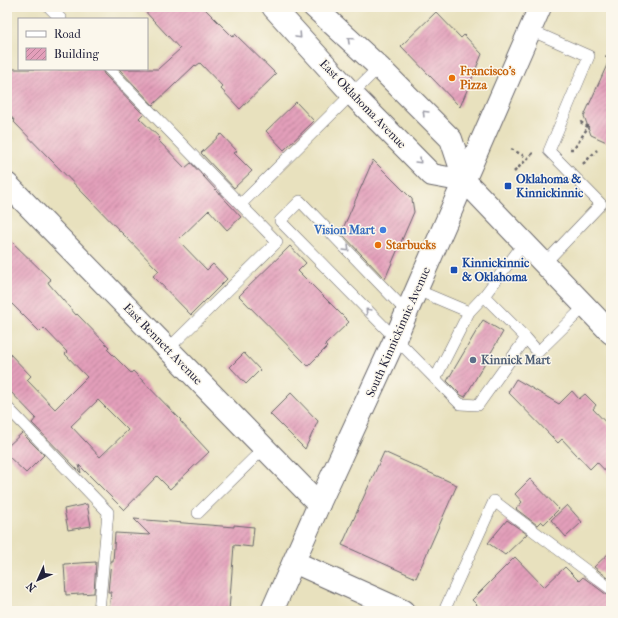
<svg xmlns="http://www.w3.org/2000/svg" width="618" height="618" font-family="'IM FELL French Canon',serif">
<defs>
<pattern id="building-hatch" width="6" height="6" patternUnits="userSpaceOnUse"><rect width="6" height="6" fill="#e39fba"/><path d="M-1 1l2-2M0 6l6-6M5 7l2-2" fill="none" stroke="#b88198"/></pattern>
</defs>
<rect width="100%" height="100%" fill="#fbf7ec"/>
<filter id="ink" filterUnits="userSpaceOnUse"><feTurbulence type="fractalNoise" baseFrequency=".025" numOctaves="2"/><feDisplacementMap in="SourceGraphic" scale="8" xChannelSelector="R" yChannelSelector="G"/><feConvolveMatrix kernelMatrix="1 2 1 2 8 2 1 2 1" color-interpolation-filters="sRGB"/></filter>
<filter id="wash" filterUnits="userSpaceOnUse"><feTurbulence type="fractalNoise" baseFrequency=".012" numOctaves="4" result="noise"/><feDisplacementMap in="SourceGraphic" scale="16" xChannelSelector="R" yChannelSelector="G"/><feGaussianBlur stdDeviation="0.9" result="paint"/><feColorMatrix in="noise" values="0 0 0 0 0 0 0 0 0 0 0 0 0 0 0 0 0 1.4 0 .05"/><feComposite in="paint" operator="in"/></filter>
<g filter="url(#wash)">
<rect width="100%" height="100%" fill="#e8e1be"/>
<g id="blocks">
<path fill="url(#building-hatch)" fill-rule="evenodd" d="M141 7H203L233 37 235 34 276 74 240 109 221 89 223 87 200 63 196 66 195 65 153 105 119 69H158L180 49Z
M436 12 461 38 464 35 482 54 460 107 401 46Z
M611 56V144L591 135 584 116Z
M7 69H102L104 74 143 114 139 118 160 138 158 140 185 168 191 163 241 217 227 230 209 210 178 240 207 270 213 264 227 279 191 315 153 276 159 271 14 122 15 121 7 112Z
M296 102 314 121 284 150 266 131Z
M221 134 237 151 234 153 252 171 234 188 201 153Z
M373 160 412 199 414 212 385 279 341 233Z
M7 237 51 280 48 282 49 284 76 315 77 314 109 347 107 349 131 373 133 371 181 420 180 421 209 452 170 489 157 476 124 510 79 465 81 473 32 423 36 418 7 388V351L31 376 27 380 55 409 87 377 65 354 67 352 44 328 40 332 7 299ZM98 400 128 430 100 457 71 426Z
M290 246 306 263 298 271 349 322 325 345 327 347 308 366 239 296Z
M483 320 503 332 465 397 461 395 447 381Z
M244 353 260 370 246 384 230 367Z
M516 379 559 404 572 391 579 399 585 394 596 405 593 409 611 428V477L597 462 590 469 562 439 558 443 508 392Z
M291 393 318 421 305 449 270 414Z
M22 433 44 455 26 473 7 455V447Z
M384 452 457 485 416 578 342 545Z
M530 479 559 509 544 524 541 521 537 525 516 509 522 502 515 494Z
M87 504 91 526 68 530 64 509Z
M567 505 582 522 566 537 551 520Z
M134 519 234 527V525L254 527 252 547 234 545 229 611H109L111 592H108L111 561H113L115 533 150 535Z
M507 520 527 534 505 555 488 543Z
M611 551V580L594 567Z
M515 557 544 587 565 567 579 581 583 577 607 595 611 596V611H483L472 600Z
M96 562 94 593 66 595 64 564Z"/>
</g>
</g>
<g filter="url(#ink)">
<use href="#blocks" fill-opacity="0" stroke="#676569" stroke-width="1"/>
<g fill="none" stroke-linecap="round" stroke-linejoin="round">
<defs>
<path id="service" d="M49 7 61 19
M530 30 589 56 549 151 601 204 544 264
M109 69 277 242 168 349
M241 204 379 67
M524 243 484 296 526 338
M417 290 469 312 484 296
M407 312 300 201 280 221 460 404 478 405 526 338 538 352 585 306
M435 379 469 312
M7 407 108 512 99 611
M198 513 264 448
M444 611 494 501 611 589"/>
<path id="minor" d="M7 184 319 504
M294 562 403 611"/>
<path id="tertiary" d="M273 7 352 94 432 175 465 181 451 139 379 67 314 7"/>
<path id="secondary" d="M465 181 611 333
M272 611 319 504 395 339 540 7"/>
</defs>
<use href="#service" stroke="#676569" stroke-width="12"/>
<use href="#minor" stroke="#676569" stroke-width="24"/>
<use href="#tertiary" stroke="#676569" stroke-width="24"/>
<use href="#secondary" stroke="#676569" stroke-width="24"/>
<path stroke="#676569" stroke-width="2.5" stroke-dasharray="3 3" stroke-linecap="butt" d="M606 58 611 45
M511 149 528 158
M570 149H574L588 127 579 121
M583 164 597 150
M514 172 533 153"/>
<use href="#service" stroke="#fff" stroke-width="11"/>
<use href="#minor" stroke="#fff" stroke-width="22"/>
<use href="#tertiary" stroke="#fff" stroke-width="22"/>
<use href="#secondary" stroke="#fff" stroke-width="22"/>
</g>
<defs><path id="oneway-chevron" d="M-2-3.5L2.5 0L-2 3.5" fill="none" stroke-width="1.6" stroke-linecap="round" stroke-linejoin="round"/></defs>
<g stroke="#9c9ca7">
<use href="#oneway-chevron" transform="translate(299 36) rotate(47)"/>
<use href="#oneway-chevron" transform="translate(350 40) rotate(-137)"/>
<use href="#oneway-chevron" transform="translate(425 113) rotate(-135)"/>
<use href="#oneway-chevron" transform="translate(419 161) rotate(45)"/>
<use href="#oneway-chevron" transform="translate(347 249) rotate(46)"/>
<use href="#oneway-chevron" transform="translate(368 311) rotate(-134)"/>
</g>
</g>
<g fill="#e8710a" stroke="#fbf7ec" stroke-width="1.5">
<circle cx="452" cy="78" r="4"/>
<circle cx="378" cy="245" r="4"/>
</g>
<g fill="#1a4fb4" stroke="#fbf7ec" stroke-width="1.5">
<rect x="504" y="182" width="8" height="8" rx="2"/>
<rect x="450" y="266" width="8" height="8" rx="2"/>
</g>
<circle fill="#3f7fe0" stroke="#fbf7ec" stroke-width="1.5" cx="383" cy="230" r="4"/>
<circle fill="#5c6f8a" stroke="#fbf7ec" stroke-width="1.5" cx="473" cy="360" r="4"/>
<g text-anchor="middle" stroke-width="3" stroke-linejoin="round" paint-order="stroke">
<g font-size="12" font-weight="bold" fill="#c56008" stroke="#fbf7ec" text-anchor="start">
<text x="460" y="75">Francisco's<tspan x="460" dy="14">Pizza</tspan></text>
<text x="386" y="249">Starbucks</text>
</g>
<g font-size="12" fill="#22223b" stroke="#fbf7ec">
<text transform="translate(363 104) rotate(46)" y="4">East Oklahoma Avenue</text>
<text transform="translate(398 332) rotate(-66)" y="4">South Kinnickinnic Avenue</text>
<text transform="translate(163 344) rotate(46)" y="4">East Bennett Avenue</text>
</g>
<g font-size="12" font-weight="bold" fill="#164399" stroke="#fbf7ec" text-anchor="start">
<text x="516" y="183">Oklahoma &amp;<tspan x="516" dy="14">Kinnickinnic</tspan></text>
<text x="462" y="267">Kinnickinnic<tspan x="462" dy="14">&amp; Oklahoma</tspan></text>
</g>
<g font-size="12" font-weight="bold" fill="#366cbe" stroke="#fbf7ec" text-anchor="end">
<text x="375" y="234">Vision Mart</text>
</g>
<g font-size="12" font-weight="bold" fill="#4e5e75" stroke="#fbf7ec" text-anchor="start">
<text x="481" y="364">Kinnick Mart</text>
</g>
</g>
<rect width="618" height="618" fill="none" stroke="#fbf7ec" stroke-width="24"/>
<rect x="18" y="18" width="130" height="52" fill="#fbf7ec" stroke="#a4a2a5"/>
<rect x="26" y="31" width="20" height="6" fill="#ffffff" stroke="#a4a2a5"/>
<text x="54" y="38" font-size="12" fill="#22223b">Road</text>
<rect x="26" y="48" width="20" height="12" fill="url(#building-hatch)" stroke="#a4a2a5"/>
<text x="54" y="58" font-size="12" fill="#22223b">Building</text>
<g transform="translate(38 580) rotate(225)" stroke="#fbf7ec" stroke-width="3" paint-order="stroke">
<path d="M0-3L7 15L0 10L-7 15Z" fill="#22223b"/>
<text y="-6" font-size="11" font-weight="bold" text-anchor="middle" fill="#22223b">N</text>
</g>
</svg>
